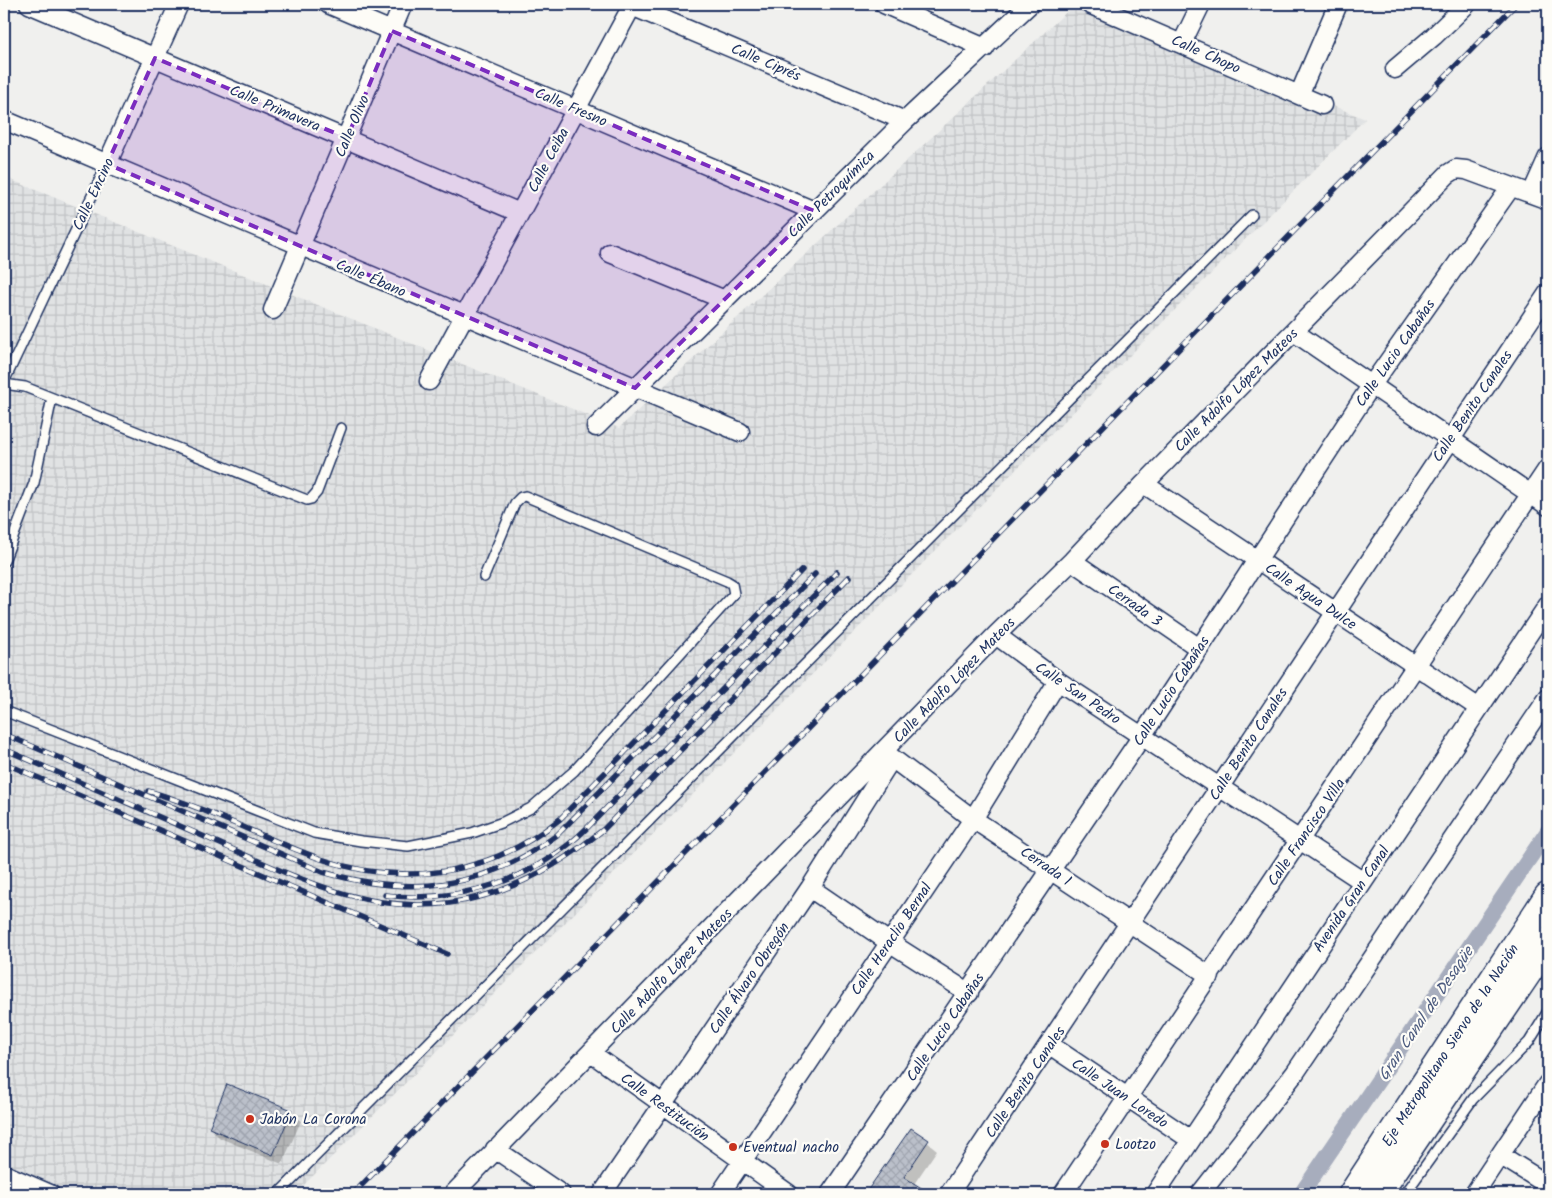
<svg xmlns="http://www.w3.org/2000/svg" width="1552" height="1198" font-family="Kalam,sans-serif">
<defs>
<pattern id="industrial-grid" width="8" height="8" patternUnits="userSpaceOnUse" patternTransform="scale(1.25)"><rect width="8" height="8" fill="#e0e2e3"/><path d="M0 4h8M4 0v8" fill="none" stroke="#c0c2c5"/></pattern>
<pattern id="building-cross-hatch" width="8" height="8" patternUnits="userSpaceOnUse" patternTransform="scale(1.25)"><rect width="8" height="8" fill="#bbc0ca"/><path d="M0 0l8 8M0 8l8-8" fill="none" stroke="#a0a5b0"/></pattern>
</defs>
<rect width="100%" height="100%" fill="#f0f0ee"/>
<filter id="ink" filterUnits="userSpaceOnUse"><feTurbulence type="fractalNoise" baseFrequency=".02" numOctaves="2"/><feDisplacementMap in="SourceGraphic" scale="10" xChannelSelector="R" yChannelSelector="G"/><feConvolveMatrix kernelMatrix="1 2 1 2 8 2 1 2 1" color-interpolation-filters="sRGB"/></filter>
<g filter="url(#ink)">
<path fill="url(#industrial-grid)" d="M1075 4H1086L1365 119 295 1194H4V177L619 428Z"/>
<path fill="#0003" d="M291 1111 301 1121 282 1164 220 1138 210 1128Z
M911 1129 937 1150 914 1184 927 1194H867Z
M858 1191 863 1194H855Z"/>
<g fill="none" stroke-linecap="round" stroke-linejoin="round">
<path stroke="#a7adbd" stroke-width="16" d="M1301 1194 1548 831"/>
</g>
<path fill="url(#building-cross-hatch)" stroke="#1b2f5e" d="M227 1084 292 1110 273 1155 209 1128Z
M911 1128 929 1140 904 1177 931 1194H865Z"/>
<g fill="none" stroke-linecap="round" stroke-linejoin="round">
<defs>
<path id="lane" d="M4 382 107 164
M4 384 25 387 307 500 311 499 317 492 341 428
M4 561 34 483 52 398
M4 711 314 833 361 841 408 846 472 833 503 822 531 808 574 771 734 594 732 584 727 581 525 496 521 497 515 503 484 577
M278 1194 1252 215
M1405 1194 1473 1099 1529 1042 1548 1011"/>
<path id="street" d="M29 4 520 213
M328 4 814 211
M627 4 905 121
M884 4 985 48
M1089 4 1322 105
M1182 43 1201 4
M1395 69 1434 36 1467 4
M1299 95 1338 4
M4 120 740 432
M107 164 179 4
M1532 193 1548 157
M610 253 725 300
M273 310 403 4
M1294 332 1548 506
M429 381 633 4
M596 427 905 121 1030 4
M1144 484 1479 708
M1072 561 1199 648
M996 635 1058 681 1362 881
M884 752 973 819 1210 976
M810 888 889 942 969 993
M1050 1045 1191 1140
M591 1053 789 1194
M495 1149 561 1194
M1500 1155 1548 1185
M4 1174 50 1194
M453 1194 996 635 1072 561 1144 484 1448 174 1456 169 1466 170 1548 200
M602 1194 810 888 892 758
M720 1194 973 819 1058 681
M830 1194 1142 736 1371 386 1511 187
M949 1194 1548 293
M1063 1194 1548 468
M1155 1194 1548 605
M1200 1194 1295 1073 1548 698
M1474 1194 1548 1083"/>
<path id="highway" d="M1353 1194 1548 897
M1377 1194 1548 942"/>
</defs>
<use href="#lane" stroke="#1b2f5e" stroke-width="12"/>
<use href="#street" stroke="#1b2f5e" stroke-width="21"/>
<use href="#highway" stroke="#1b2f5e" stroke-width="31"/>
<use href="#lane" stroke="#fdfcf7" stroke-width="9"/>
<use href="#street" stroke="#fdfcf7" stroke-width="18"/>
<use href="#highway" stroke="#fdfcf7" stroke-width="28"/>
<defs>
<path id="rail" d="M4 734 323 872C410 897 483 890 557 835L815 574
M4 749C71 778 138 807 205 837 250 857 297 880 345 894 444 923 527 892 604 829L849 577
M4 763 447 954
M148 791C208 808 262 838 321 859 405 888 491 875 560 819L802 570
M385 895C460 904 535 880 588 827L837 572
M353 1194 1516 4"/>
</defs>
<use href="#rail" stroke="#1b2f5e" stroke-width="5.5"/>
<use href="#rail" stroke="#fdfcf7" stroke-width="4" stroke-dasharray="11" stroke-linecap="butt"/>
</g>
</g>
<path fill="#7b2cbf" fill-opacity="0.2" stroke="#7b2cbf" stroke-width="4" stroke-dasharray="10 6" stroke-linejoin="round" d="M392 31 814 211 635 388 107 164 155 58 347 138Z"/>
<g fill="#c8321e" stroke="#fdfcf7" stroke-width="2">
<circle cx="250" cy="1119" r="5"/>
<circle cx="1105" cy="1144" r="5"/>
<circle cx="733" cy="1147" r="5"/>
</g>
<g text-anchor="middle" stroke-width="4.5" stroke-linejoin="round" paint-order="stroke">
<g font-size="15" fill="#1b2f5e" stroke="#fdfcf7">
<text transform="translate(1206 54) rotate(24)" y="5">Calle Chopo</text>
<text transform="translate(766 62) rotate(23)" y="5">Calle Ciprés</text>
<text transform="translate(571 107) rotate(23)" y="5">Calle Fresno</text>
<text transform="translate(275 108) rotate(23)" y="5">Calle Primavera</text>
<text transform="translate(352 126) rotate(-67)" y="5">Calle Olivo</text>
<text transform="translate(548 160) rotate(-62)" y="5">Calle Ceiba</text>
<text transform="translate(93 194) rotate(-65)" y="5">Calle Encino</text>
<text transform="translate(831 194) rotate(-45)" y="5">Calle Petroquímica</text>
<text transform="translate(371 278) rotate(23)" y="5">Calle Ébano</text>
<text transform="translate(1395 353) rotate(-55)" y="5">Calle Lucio Cabañas</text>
<text transform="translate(1236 390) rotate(-45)" y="5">Calle Adolfo López Mateos</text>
<text transform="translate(1472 406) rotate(-56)" y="5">Calle Benito Canales</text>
<text transform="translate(1311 596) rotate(34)" y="5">Calle Agua Dulce</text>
<text transform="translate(1135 605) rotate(35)" y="5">Cerrada 3</text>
<text transform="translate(954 680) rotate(-46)" y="5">Calle Adolfo López Mateos</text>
<text transform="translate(1171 691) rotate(-57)" y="5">Calle Lucio Cabañas</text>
<text transform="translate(1078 693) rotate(34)" y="5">Calle San Pedro</text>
<text transform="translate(1248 744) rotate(-57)" y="5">Calle Benito Canales</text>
<text transform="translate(1306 832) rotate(-56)" y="5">Calle Francisco Villa</text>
<text transform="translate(1046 866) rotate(34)" y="5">Cerrada 1</text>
<text transform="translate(1351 899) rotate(-56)" y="5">Avenida Gran Canal</text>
<text transform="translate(891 939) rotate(-56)" y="5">Calle Heraclio Bernal</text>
<text transform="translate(671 971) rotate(-46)" y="5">Calle Adolfo López Mateos</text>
<text transform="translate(749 978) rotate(-56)" y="5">Calle Álvaro Obregón</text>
<text transform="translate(945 1027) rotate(-56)" y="5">Calle Lucio Cabañas</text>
<text transform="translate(1450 1045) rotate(-57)" y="5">Eje Metropolitano Siervo de la Nación</text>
<text transform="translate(1025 1082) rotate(-56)" y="5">Calle Benito Canales</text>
<text transform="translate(1120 1093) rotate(34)" y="5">Calle Juan Loredo</text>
<text transform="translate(665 1107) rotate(36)" y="5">Calle Restitución</text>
</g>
<g font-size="15" fill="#1b2f5e" stroke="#fdfcf7" text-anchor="start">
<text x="260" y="1124">Jabón La Corona</text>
<text x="1115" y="1149">Lootzo</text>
<text x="743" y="1152">Eventual nacho</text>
</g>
<g font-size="16" font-style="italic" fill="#4c5b7f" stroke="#fdfcf7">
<text transform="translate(1425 1013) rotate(-56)" y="6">Gran Canal de Desagüe</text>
</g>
</g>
<rect width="1552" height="1198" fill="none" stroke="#fdfcf7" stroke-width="20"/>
<rect x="10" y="10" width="1532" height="1178" fill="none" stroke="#1b2f5e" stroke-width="2" filter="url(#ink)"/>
</svg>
